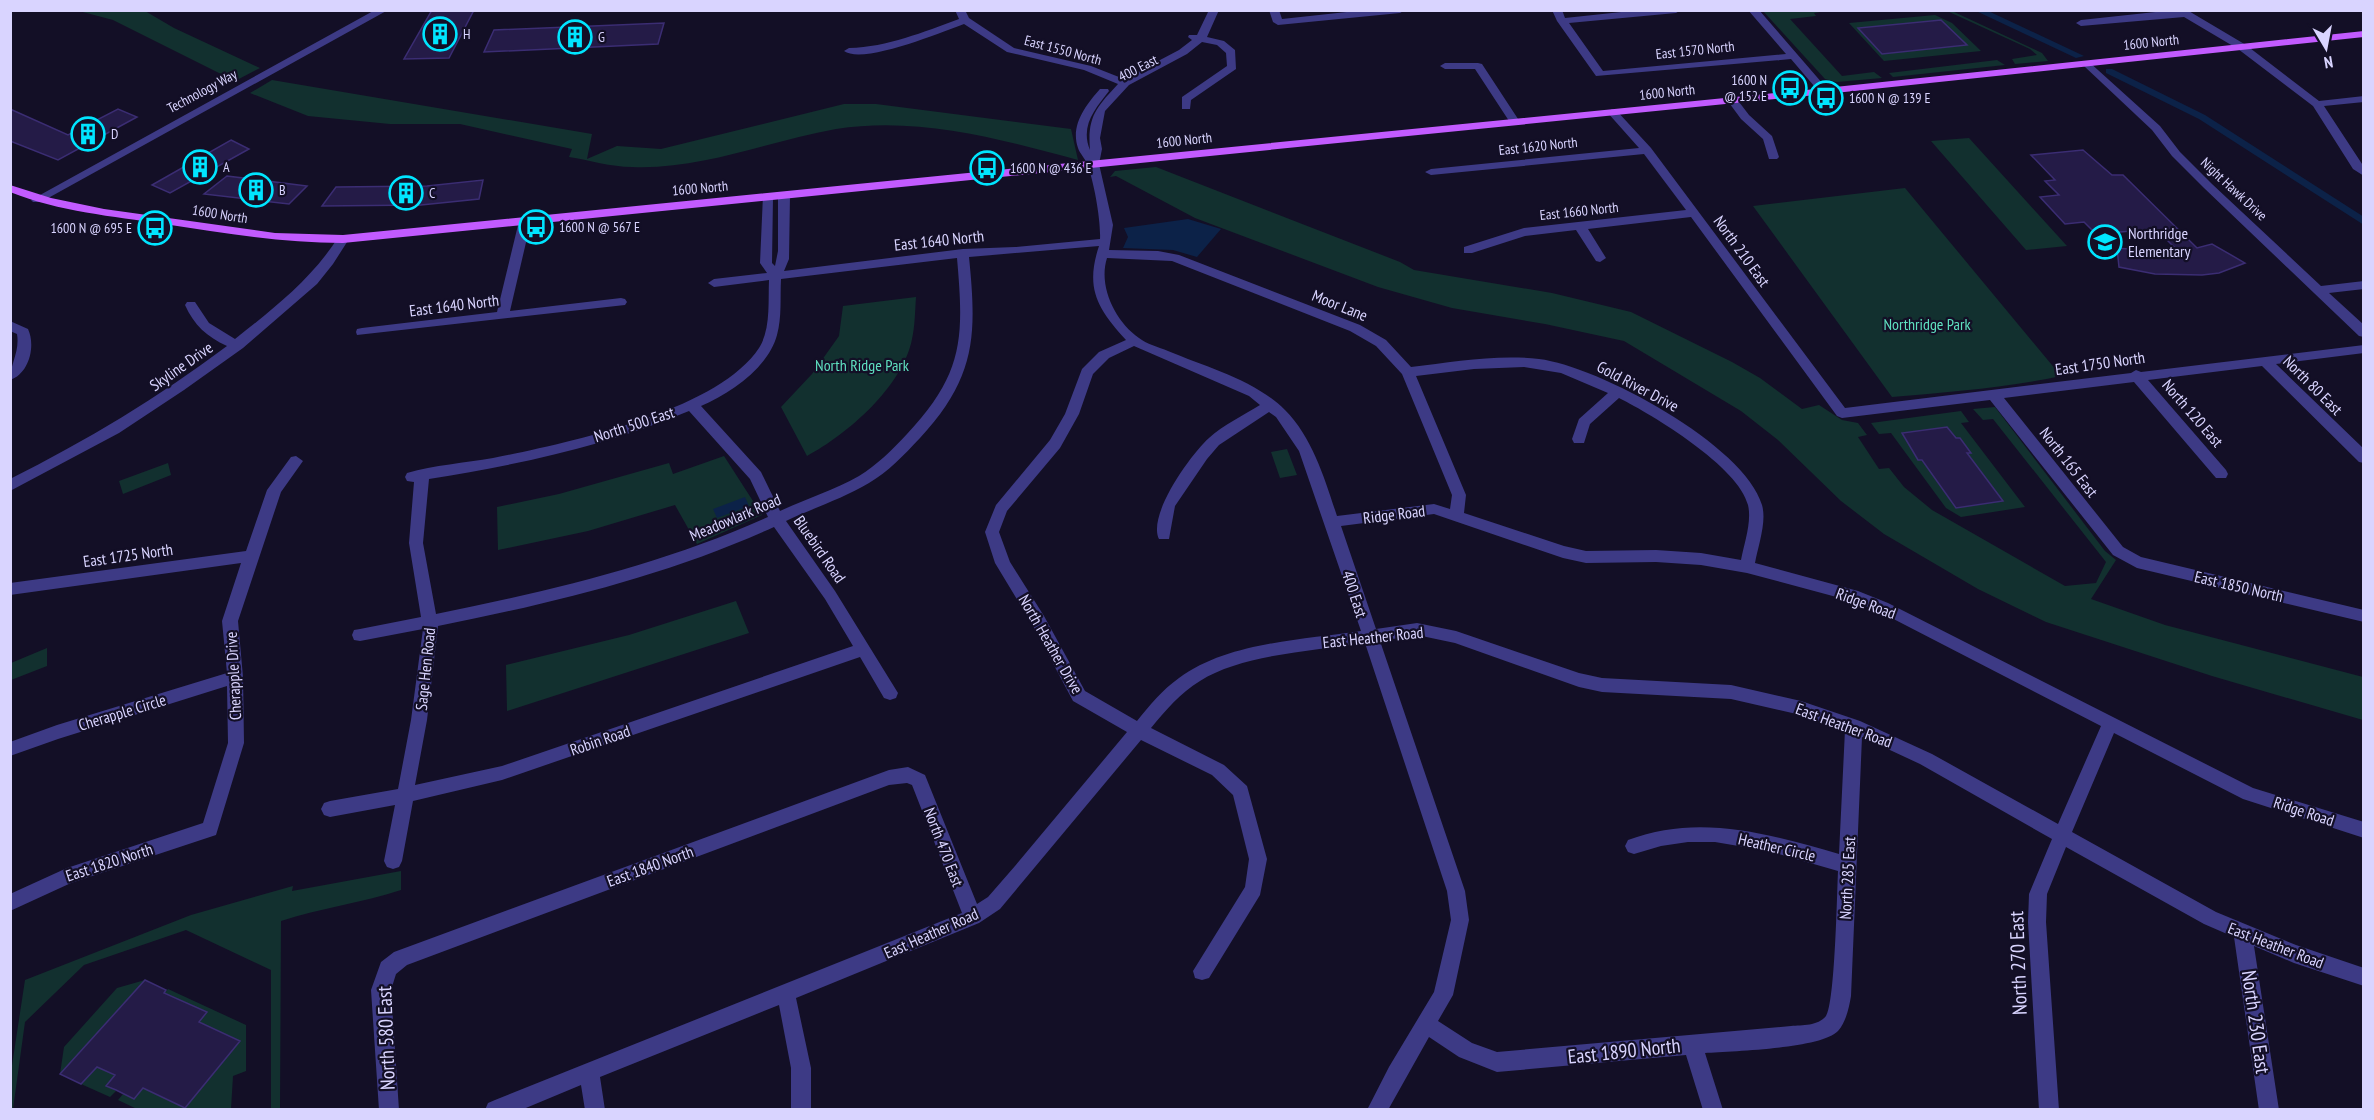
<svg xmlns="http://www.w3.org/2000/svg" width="2374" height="1120" font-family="'PT Sans Narrow',sans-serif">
<rect width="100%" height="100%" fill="#130f26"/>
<path fill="#12302f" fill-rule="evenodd" d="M79 11H145L174 28 260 68 235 81 113 20Z
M1763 11H1826L1814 13 1816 16 1790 19 1842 76 1874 72 1882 78 1837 82 1825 79Z
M1947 11H1952L2042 53 2048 61 2015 64 2012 59 2037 55 2030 49Z
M1935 15 1952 23 1981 51 1884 61 1849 23ZM1941 20 1967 45 1882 54 1859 29Z
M1997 60 2005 65 1893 77 1889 73Z
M272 80 592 134 587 159 617 146 661 149 844 104H876L1071 129 1078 160C1000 139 918 116 836 129 768 141 702 170 632 167 611 167 589 160 569 157L572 149 460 124H390L308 116 250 93Z
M1969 138 2067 246 2026 250 1931 141Z
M1156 167 1400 262 1414 270 1552 293 1631 312 1732 362 1760 378 1802 409 1819 405 1842 420 1858 423 1867 435 1858 437 1879 469 1889 468 1904 487 1932 510 2065 586 2096 583 2106 562 1993 419 1983 420 1973 409 1995 407 2105 551 2116 560 2091 599 2165 625 2363 677V720L2212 676 2046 622 1978 589 1884 534 1841 501 1778 440 1741 411 1624 341 1545 324 1452 308 1378 287 1195 218 1116 176 1110 177 1115 171Z
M1905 188 2061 376C2005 388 1949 392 1892 397L1753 206Z
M916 297C915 311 915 326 912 339 903 386 848 434 807 456L781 407 812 374 839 336 843 306Z
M1961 411 1969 422 1961 423 2025 507 1961 517 1946 508 1891 433 1879 434 1871 423Z
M1287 449 1297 475 1280 478 1271 452Z
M724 456 762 515 697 544 675 505 588 531 498 550 497 507 559 494 669 463 673 474Z
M168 463 171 475 123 494 119 481Z
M736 601 749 633 507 711 506 665 629 635Z
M47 648V666L11 680V663Z
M401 871V890C362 903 320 908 281 921L280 1109H271V970L186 930 84 965 25 1022 13 1109H11V1072L25 980 191 915 293 886 292 891Z
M145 980 60 1074 64 1047 117 988Z
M168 989 246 1025V1071L233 1076 231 1109H137L118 1100 123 1094 134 1099 143 1088 185 1108 240 1041 199 1022 207 1012 180 1000 176 1003 161 997Z
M97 1067 115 1075 107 1086 116 1091 110 1097 81 1084Z"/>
<path fill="#0c2248" d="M1188 219 1221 229 1197 257 1173 250 1123 248 1128 237 1124 228Z
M745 497 749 506 717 518 713 509Z"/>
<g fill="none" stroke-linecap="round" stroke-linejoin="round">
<path fill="#0c2248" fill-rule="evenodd" d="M1974 10H1986L2084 56 2076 58Z
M2106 69H2112L2205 115 2364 217V225L2199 119 2106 73Z"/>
</g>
<path fill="#241b47" stroke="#3b2d73" stroke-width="1.5" d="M432 10H474L449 58 404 59Z
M1941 20 1967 45 1882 54 1858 28Z
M664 23 658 44 484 52 494 30Z
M10 109 68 135 118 109 137 117 58 160 10 141Z
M231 140 249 149 170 193 152 185Z
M2083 150 2112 175H2123L2197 248 2212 244 2245 263 2219 273 2202 275 2155 274 2119 267 2117 248 2180 253 2156 229 2096 234 2084 222 2065 224 2040 197 2059 195 2045 181 2055 180 2031 155Z
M227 176 307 186 289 204 204 194Z
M483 180 479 199 421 205 322 206 336 187 427 186Z
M1947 427 1956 438H1960L1971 453H1967L2003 501 1956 508 1922 460H1918L1902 433Z
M145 980 166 990 164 993 207 1012 199 1022 240 1041 185 1108 143 1088 134 1099 116 1090 106 1086 115 1075 97 1067 81 1084 60 1074Z"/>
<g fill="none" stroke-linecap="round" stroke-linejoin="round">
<path fill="#3d3a85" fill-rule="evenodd" d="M375 10H388L41 202H33L31 200Z
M955 10H965L969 18 1014 48 1091 66 1124 79 1179 50 1192 40 1188 37 1189 35H1197L1209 10H1219L1207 37 1224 41 1235 50 1236 69 1191 100 1190 109H1182V97L1227 66 1226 53 1217 45 1202 42 1187 54 1129 85 1105 111 1100 138 1102 149 1099 164 1113 225 1109 250 1158 251 1179 255 1360 325 1386 340 1411 367C1453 362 1497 354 1539 359 1598 366 1745 445 1762 505 1767 522 1758 546 1755 563L1858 591 1888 603 2253 788 2364 822V838L2243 799 2114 733 2072 832 2216 912 2296 945 2364 968V986L2294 963 2254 946 2279 1110H2259L2234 937 2204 924 2066 847 2047 894 2046 922 2059 1110H2039L2028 922 2029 894 2052 839 1920 764 1862 737 1851 996C1849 1008 1846 1022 1838 1031 1821 1049 1732 1051 1705 1053L1723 1110H1703L1686 1055 1497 1072 1459 1057 1429 1037 1388 1110H1367L1389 1067 1434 992 1451 920 1447 891 1365 643C1315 651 1242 654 1200 681 1180 693 1166 710 1151 728L1224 765 1247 786 1267 859 1260 895 1209 978 1202 980 1195 978 1193 971 1245 887 1249 859 1233 795 1212 775 1141 740 1000 909 979 923 796 998 811 1068V1110H791V1068L779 1005 600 1077 605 1110H585L581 1085 521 1110H485L488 1103 495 1100 962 913 912 785 907 783 889 785 407 965 396 974 391 990 399 1110H379L371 990 381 962 394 952 889 770 908 767 925 775 977 904 988 897 1015 866 1127 732 1073 701 1032 624 995 563 985 532 996 505 1050 440 1065 414 1082 369 1099 352 1126 340C1097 308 1085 288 1099 246L969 257C977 336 976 377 920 438 904 455 888 472 869 483 842 499 813 508 786 521L835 591 898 693 896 698 890 700 884 698 860 657 502 780 413 801 402 861 399 867 393 869 387 867 384 861 395 805 330 817 324 815 321 809 324 803 330 801 398 789 411 720 423 629 360 641 354 640 352 635 354 630 360 629 421 617 409 543 414 482 407 481 405 477 407 473C434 465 465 463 493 458 564 444 718 411 759 348 771 329 768 302 769 280L714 287 708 283 714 279 767 273 760 263 763 195 767 194 773 197 772 263 775 266 778 251V195L784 192 790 195 789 259 784 271 963 249 1015 247 1100 239C1101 221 1094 181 1087 164 1085 158 1080 154 1078 148 1070 125 1086 105 1100 89H1108L1109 91C1095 109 1080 126 1090 150 1087 116 1097 107 1118 84L1084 70 1007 52 964 24C942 32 863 65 844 51L849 48C888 47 923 32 959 19ZM957 258C964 338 964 373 907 434 892 450 877 465 859 476 834 490 806 499 780 511L761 472 701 406C731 393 768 368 777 335 782 317 780 298 781 279ZM1107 258 1172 261 1350 331 1376 346 1402 374 1452 495 1450 509 1434 504 1337 516C1325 480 1313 438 1285 410 1255 380 1206 367 1168 351 1159 347 1146 344 1139 338 1115 321 1098 286 1107 258ZM1134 346 1249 396 1260 405C1244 415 1223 425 1209 438 1191 454 1147 515 1159 539H1169L1175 506 1207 459 1219 445 1269 412 1276 417 1299 451 1361 631C1302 640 1228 642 1179 678 1162 690 1150 705 1137 721L1085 691 1044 616 1010 562 999 532 1007 511 1060 448 1079 414 1093 374 1109 358ZM1524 367 1561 373 1608 393 1579 419 1572 439 1574 443H1584L1590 424 1619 398C1653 415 1739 467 1748 505 1752 522 1744 544 1741 560L1701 553 1656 550 1586 551 1564 546 1464 513 1466 495 1416 376 1474 369ZM689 411 750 479 768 517C661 565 550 591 436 614L423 543 429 479C517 465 606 446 689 411ZM1434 514 1563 558 1586 563 1656 562 1701 565 1747 573 1855 602 1878 611 2101 726 2058 824 1932 754 1860 721 1801 701 1731 685 1602 678 1579 673 1456 631 1417 623 1376 629 1341 526ZM774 527 825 599 853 646 502 766 415 785 427 720 438 626C553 603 666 576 774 527ZM1417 635 1455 643 1579 687 1602 692 1731 699 1801 715 1845 730 1839 854C1769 834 1699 813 1628 840L1625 846 1628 852 1634 854 1661 846 1688 842H1715L1768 851 1838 871C1837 893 1835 1003 1826 1016 1818 1026 1802 1025 1791 1026L1497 1052 1472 1043 1438 1021 1453 995 1469 920 1465 891 1380 641Z
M1269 10H1279L1282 19 1365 10H1405L1400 13 1278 25 1273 22Z
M1552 10H1562L1565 18 1640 10H1681L1676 13 1569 23 1603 71 1786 54 1748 10H1759L1829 91 1828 93H1820L1791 59 1596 76 1557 21Z
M2174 10H2187L2246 45 2319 101 2364 96V102L2324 106 2364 167V176L2353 169 2313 106 2238 49 2184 17 2081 26 2076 23 2081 20Z
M2088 61 2160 126 2180 152 2212 184 2321 286 2364 281V289L2329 293 2364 325V337L2359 336 2204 188 2172 156 2152 130 2084 66V62Z
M1478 63 1482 64 1520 122 1519 124H1511L1475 69H1445L1440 66 1445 63Z
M1732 97 1736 98 1749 115 1772 136 1779 157 1777 159H1769L1763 139 1741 119 1727 100Z
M1612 109 1616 110 1651 148 1845 408 2131 373 2136 370 2141 372 2364 345V353L2276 364 2364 449V463L2359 462 2262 366 2148 380 2226 470 2228 474 2226 478H2216L2134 382 2004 398 2123 547 2141 557 2364 610V622L2137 568 2113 555 1990 400 1842 418 1837 416 1691 217 1588 229 1606 258 1600 262 1596 261 1576 230 1525 236 1472 253H1464V247L1524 228 1686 210 1644 154 1431 175 1425 172 1431 169 1639 148 1607 112Z
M525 217 531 221 510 311 621 298 625 299 627 302 625 305 357 335 356 332 357 329 362 328 497 312 519 221Z
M343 235 349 239 333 264 317 284 243 348 184 390 119 433 10 491V479C86 441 159 397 227 346 207 337 194 325 185 305L187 302H195L209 323 235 339C274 308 312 279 339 236Z
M10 321 28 329C36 346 29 374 10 380 10 364 20 352 17 334L10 331Z
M296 456 303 461 281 492 238 621 243 677 244 743 216 835 71 883 10 911V894L67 868 203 823 228 743 227 686 58 739 10 756V742L57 725 227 673 222 621 241 563 10 595V583L246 551 267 490 291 457Z"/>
<path fill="#c25bff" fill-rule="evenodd" d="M2364 31V37L1816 95 343 243C282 243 224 233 164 224 112 216 60 212 10 192V185L51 198 104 209 275 233 343 235 1816 89Z"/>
</g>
<defs>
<symbol id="building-ring" viewBox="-11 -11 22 22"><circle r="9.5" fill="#130f26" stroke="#00e5ff" stroke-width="1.5"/><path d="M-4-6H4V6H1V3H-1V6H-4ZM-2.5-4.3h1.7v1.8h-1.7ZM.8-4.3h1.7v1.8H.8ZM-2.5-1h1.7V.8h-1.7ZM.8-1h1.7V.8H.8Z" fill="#00e5ff"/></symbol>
<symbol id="bus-ring" viewBox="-11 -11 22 22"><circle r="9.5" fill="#130f26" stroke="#00e5ff" stroke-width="1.5"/><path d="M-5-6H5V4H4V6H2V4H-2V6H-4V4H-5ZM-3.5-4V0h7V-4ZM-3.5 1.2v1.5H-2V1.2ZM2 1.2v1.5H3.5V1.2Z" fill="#00e5ff"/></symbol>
<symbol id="school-ring" viewBox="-11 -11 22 22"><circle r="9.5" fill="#130f26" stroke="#00e5ff" stroke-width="1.5"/><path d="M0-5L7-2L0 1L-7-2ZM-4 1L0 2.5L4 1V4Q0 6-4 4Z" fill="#00e5ff"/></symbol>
</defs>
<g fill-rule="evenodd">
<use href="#building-ring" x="421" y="15" width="38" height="38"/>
<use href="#building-ring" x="556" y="18" width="38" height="38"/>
<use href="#bus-ring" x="1771" y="69" width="38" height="38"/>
<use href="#bus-ring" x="1807" y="79" width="38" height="38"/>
<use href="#building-ring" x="69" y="115" width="38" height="38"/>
<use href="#building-ring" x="181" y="148" width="38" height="38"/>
<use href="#bus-ring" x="968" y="149" width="38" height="38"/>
<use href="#building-ring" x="237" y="171" width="38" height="38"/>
<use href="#building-ring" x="387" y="174" width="38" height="38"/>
<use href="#bus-ring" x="517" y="208" width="38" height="38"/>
<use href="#bus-ring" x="136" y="209" width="38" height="38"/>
<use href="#school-ring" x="2086" y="223" width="38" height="38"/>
</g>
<g text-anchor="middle" stroke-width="4.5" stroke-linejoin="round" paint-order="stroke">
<g font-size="14" fill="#d9d4ff" stroke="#130f26" text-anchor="start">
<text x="463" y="39">H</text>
<text x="598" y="42">G</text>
<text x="1767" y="85" text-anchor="end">1600 N<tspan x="1767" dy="16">@ 152 E</tspan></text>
<text x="1849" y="103">1600 N @ 139 E</text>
<text x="111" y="139">D</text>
<text x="223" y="172">A</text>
<text x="1010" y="173">1600 N @ 436 E</text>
<text x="279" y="195">B</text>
<text x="429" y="198">C</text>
<text x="559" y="232">1600 N @ 567 E</text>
<text x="132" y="233" text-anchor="end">1600 N @ 695 E</text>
</g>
<g font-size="14" fill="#d9d4ff" stroke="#130f26">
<text transform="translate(2151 42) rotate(-6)" y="5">1600 North</text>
<text transform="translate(1063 50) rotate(15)" y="5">East 1550 North</text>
<text transform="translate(1695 50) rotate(-6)" y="5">East 1570 North</text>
<text transform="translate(1138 68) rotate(-27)" y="5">400 East</text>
<text transform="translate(202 91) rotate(-28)" y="5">Technology Way</text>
<text transform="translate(1667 92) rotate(-6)" y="5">1600 North</text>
<text transform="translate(1184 140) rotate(-6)" y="5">1600 North</text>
<text transform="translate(1538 146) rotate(-6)" y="5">East 1620 North</text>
<text transform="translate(700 188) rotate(-5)" y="5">1600 North</text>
<text transform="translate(2234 189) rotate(43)" y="5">Night Hawk Drive</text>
<text transform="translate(1579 211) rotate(-6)" y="5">East 1660 North</text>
<text transform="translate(220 214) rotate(9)" y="5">1600 North</text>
</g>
<g font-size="16" fill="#d9d4ff" stroke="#130f26" text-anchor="start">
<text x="2128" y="239">Northridge<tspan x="2128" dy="18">Elementary</tspan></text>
</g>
<g font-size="16" fill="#d9d4ff" stroke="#130f26">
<text transform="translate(939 240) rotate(-6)" y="6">East 1640 North</text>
<text transform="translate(1742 251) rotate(54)" y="6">North 210 East</text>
<text transform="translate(454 305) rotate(-7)" y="6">East 1640 North</text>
<text transform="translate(1340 305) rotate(22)" y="6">Moor Lane</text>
<text transform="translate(2100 363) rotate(-8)" y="6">East 1750 North</text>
<text transform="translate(181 366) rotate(-35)" y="6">Skyline Drive</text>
<text transform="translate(2313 385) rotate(45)" y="6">North 80 East</text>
<text transform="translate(1638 386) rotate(28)" y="6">Gold River Drive</text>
<text transform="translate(2193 413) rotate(49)" y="6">North 120 East</text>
<text transform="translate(634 424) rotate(-18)" y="6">North 500 East</text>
<text transform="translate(2069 462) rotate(52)" y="6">North 165 East</text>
<text transform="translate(1394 514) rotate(-7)" y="6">Ridge Road</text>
<text transform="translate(735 517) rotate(-23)" y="6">Meadowlark Road</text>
<text transform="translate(820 549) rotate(55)" y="6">Bluebird Road</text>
<text transform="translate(128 555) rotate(-8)" y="6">East 1725 North</text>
<text transform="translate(2239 586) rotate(13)" y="6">East 1850 North</text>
<text transform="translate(1355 594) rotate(72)" y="6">400 East</text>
<text transform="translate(1866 603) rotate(20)" y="6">Ridge Road</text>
<text transform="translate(1373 637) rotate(-6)" y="6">East Heather Road</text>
<text transform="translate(1051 644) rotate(60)" y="6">North Heather Drive</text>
<text transform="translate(425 669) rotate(-84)" y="6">Sage Hen Road</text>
<text transform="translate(233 676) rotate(-93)" y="6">Cherapple Drive</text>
<text transform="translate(122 712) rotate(-17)" y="6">Cherapple Circle</text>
<text transform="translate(1844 725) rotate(20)" y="6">East Heather Road</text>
<text transform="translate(600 740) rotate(-19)" y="6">Robin Road</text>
<text transform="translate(2304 811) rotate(18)" y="6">Ridge Road</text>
<text transform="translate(944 847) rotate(69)" y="6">North 470 East</text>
<text transform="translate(1777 847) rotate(13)" y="6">Heather Circle</text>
<text transform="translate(109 862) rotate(-18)" y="6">East 1820 North</text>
<text transform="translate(650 866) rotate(-20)" y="6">East 1840 North</text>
<text transform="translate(1847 878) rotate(-87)" y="6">North 285 East</text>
<text transform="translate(931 933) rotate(-24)" y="6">East Heather Road</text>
<text transform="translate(2276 945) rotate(21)" y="6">East Heather Road</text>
</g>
<g font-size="16" fill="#5fe0c0" stroke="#130f26">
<text x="1927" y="330">Northridge Park</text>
<text x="862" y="371">North Ridge Park</text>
</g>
<g font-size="20" fill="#d9d4ff" stroke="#130f26">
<text transform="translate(2018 963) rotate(-92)" y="7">North 270 East</text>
<text transform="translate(2256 1022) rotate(82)" y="7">North 230 East</text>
<text transform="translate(386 1038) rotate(-92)" y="7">North 580 East</text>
<text transform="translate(1624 1051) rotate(-6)" y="7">East 1890 North</text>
</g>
</g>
<rect width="2374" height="1120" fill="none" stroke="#d9d4ff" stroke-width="24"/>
<g transform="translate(2326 48) rotate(170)" stroke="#130f26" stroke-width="4.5" paint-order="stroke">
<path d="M0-4.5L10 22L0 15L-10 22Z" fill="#d9d4ff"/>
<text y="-9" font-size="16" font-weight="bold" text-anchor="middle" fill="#d9d4ff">N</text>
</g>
</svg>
